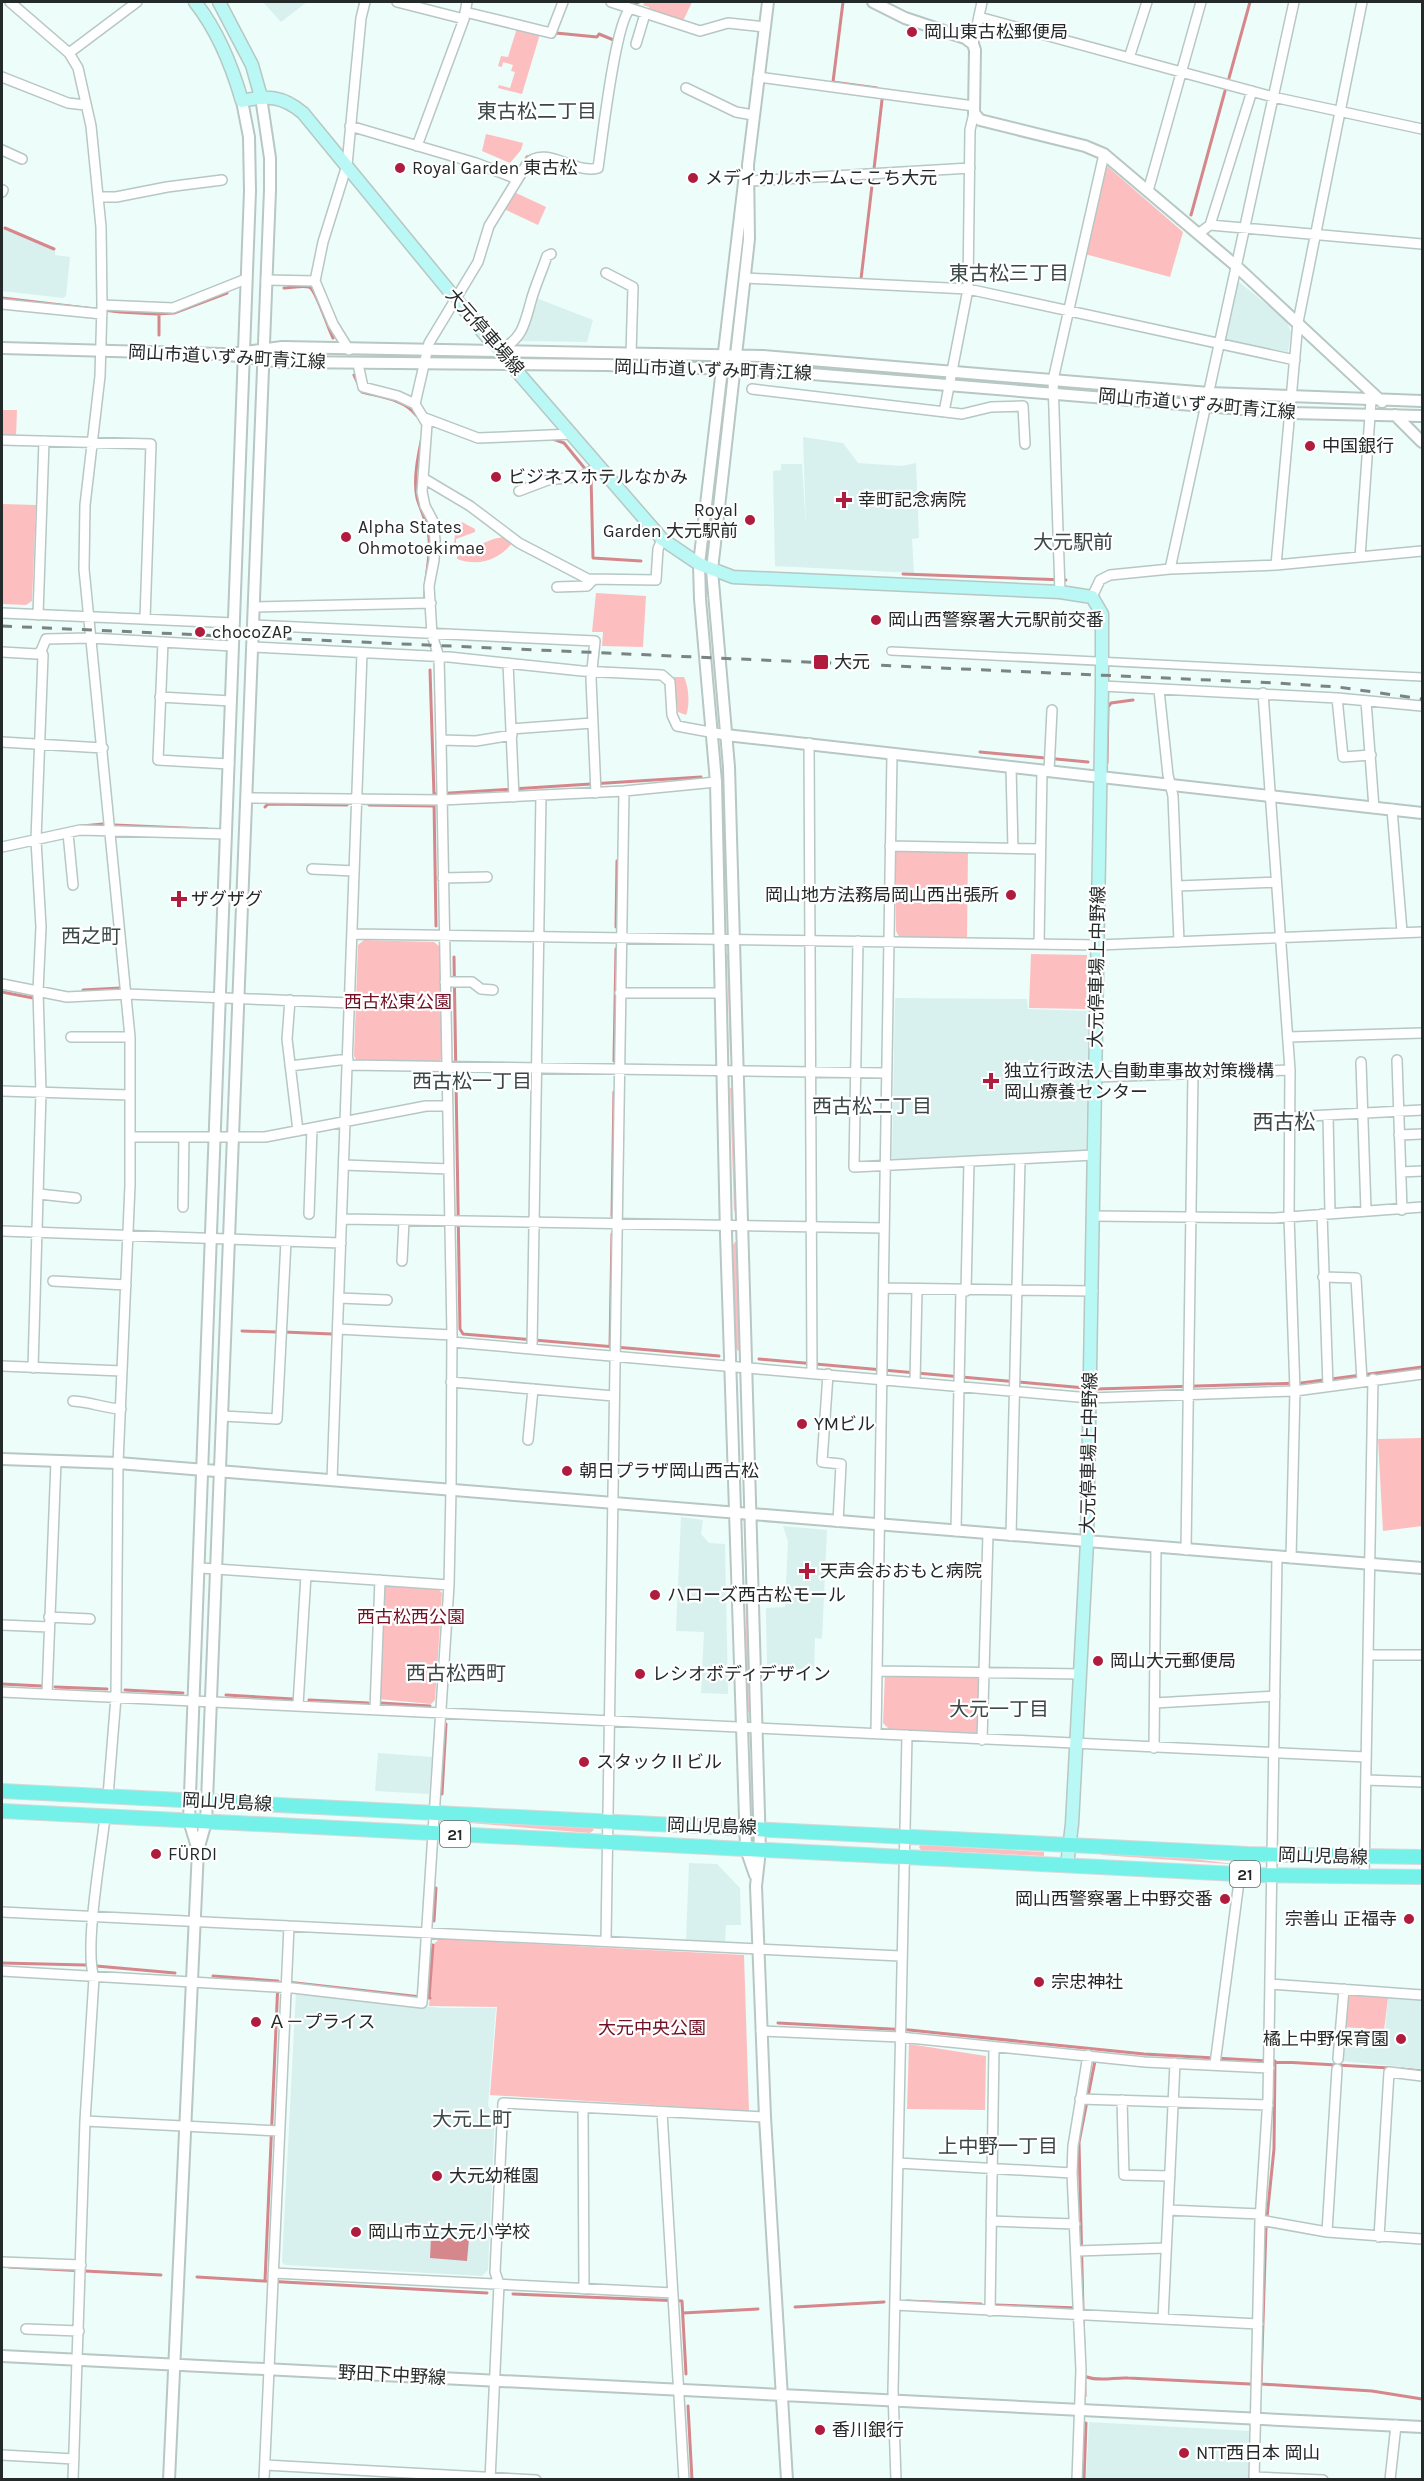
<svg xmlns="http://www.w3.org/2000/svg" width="1424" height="2481" font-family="Karla,'Noto Sans JP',sans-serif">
<rect width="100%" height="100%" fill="#edfdfa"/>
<path fill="#d8f1ee" d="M263 2H307L281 22Z
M2 228 55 251V255L70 257 66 296 63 298 2 291Z
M1238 281 1286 320 1291 332 1288 352 1226 339Z
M536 298 593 320 587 342 520 341 531 322V309Z
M803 437 843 443 858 463 902 466 916 463 919 538 912 539 914 573 775 566 773 471 781 470V464H802L806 528Z
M895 998 1027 999 1028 1009 1089 1011 1086 1151 895 1161 892 1158Z
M681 1517 703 1520 701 1534 709 1543 725 1544 728 1694 701 1693 704 1632 676 1631Z
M783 1526 827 1530 822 1639 815 1638 814 1670 767 1668 766 1608 785 1607 788 1541Z
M378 1753 432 1757 429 1794 375 1791Z
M689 1863 717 1864 740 1888 741 1925H726L725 1942 686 1940Z
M296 1992 441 2008H496L488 2106 495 2115 488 2270 482 2276 285 2265 282 2262Z
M1388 1998 1422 2000V2069L1341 2061 1343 2028 1385 2031Z
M1089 2422 1249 2431 1248 2479H1086Z"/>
<path fill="#fdbec0" d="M645 2H692L683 21 649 10V7L643 5Z
M517 28 540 34 522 94 498 88 499 85 510 88 515 72 511 71 513 65 503 62 502 67 498 66 501 56 508 57Z
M486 134 523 143 521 150 510 163 482 151Z
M1107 166 1183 232 1170 277 1085 254 1105 167Z
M512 191 546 207 538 225 504 209Z
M2 410H17L16 437 2 436Z
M2 504 36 505 32 601 26 605 2 604Z
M462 522 475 529V532L456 539V545L465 548 467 551H474C482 542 495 537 507 537L513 542C499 560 480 567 457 559L458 552 453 551 456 528Z
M596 593 646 596 643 647 602 646 603 632H592Z
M674 677H684C689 687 690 706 686 715L678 712Z
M896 850 968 851 967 938 899 937 896 931Z
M364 940 434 942 440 947 442 1058 437 1063 357 1061 354 1056 358 945Z
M727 954H729L732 1054 730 1056Z
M1031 954 1087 955 1086 1009 1029 1008Z
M730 1088H733L737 1209 734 1211Z
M735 1242 738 1243 741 1349 738 1351 736 1348 733 1245Z
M1422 1438V1526L1383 1531 1378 1439Z
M745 1539H747L749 1712 747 1710Z
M386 1585 438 1589 442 1593 435 1700 431 1704 378 1699 382 1588Z
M885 1673 977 1676 980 1680 979 1729 974 1734 889 1729 883 1723Z
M456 1820 590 1827 594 1830 590 1833 458 1822Z
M921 1845 1044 1852V1856L921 1850 919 1847Z
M1102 1853 1178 1857 1242 1865 1102 1855Z
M439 1939 744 1955 749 2111 490 2095 497 2007 429 2006 434 1944Z
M1348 1995 1388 1998 1384 2030 1343 2027Z
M909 2044 986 2056 985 2110 907 2109Z"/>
<path fill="#d6878c" d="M431 2237 469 2239 467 2261 430 2258Z"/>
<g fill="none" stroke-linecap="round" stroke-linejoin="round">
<path stroke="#d6878c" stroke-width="3" d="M843 2 833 82 877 88
M629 5 639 2
M553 35 556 33 597 37 599 34 616 41
M1229 78 1250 2
M524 163 527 157 534 155
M874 169 882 100
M1191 215 1225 91
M5 228 54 249
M861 279 873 177
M284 288C291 288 302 285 309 287 316 289 328 329 333 338
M2 298 120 312 156 314 174 313 227 293
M159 335V314
M354 375 362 392C380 397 404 399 416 415
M422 437C418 456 413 479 417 498 421 512 428 523 429 538 431 559 424 578 425 599
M553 439 564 443 591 476 593 558 641 561
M903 574 1066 580
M430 670 434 795
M980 752 1088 762
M1107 763 1108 707 1111 703 1133 700
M434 794 701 777
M434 801 436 926
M369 805 434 806
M265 807 268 804 347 805
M114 825 207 829
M82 826 103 824
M616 927 617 861
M454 957 460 1329 463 1334 719 1356
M83 990 121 988
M2 992 33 998
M614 1061 616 949
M612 1216 614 1092
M242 1331 277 1332
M284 1332 332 1334
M610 1347 612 1234
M759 1359 1085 1388
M1096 1389 1301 1383 1422 1367
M2 1684 42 1686
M55 1687 107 1689
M125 1690 183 1693
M226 1695 293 1699
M309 1700 368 1703
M381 1703 430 1706
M442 1794 446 1724
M434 1921 436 1888
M2 1963 85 1965 175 1973
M213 1976 277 1981
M278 1981 265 2281 487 2293
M287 1982 430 1998
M429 1998 433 1945
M778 2023 909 2030 1144 2054 1390 2068
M1275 2061 1274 2149 1266 2227 1261 2384 1372 2391 1422 2399
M1402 2069 1422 2071
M9 2267 161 2275
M197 2277 264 2281
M513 2294 682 2301 686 2374
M907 2301 981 2304
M995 2305 1078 2308
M795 2307 884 2302
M683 2313 758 2309
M1087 2377C1100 2382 1115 2377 1128 2378 1169 2380 1210 2382 1250 2384
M1085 2396 1079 2142 1095 2061
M688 2406 692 2480
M1084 2480 1086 2423"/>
<defs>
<path id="pedestrian" d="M891 651 1422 677"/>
<path id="minor" d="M10 2 69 53 78 68 91 126 101 227 102 305 100 376 85 505 84 569 130 1037V1185L118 1463 116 1697 108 1796
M397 2 464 19
M611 2 700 31 728 23 765 27
M465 12 551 33 563 2
M979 17 1273 97 1422 129
M636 44 645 14
M973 44 982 2
M69 53 137 2
M1129 58 1147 2
M2 77 68 103 85 105
M758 77 974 106
M686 88 736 112 753 115
M350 126 476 163 517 179
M417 146 464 19 467 2
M2 150 22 159
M750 181 970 168
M1148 191 1201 2
M2 192 3 190
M99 197H116L167 187 222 180
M1210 225 1252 91
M1198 234 1210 225 1422 244
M606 273 633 287 631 354
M745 278 968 289 1295 360
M266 280 315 281
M2 304 102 314
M102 305 173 308 246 279
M349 350 333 324 315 281 323 242 347 165 361 18 365 2
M500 351C523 337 524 326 531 301 535 286 542 271 547 256L551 254
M358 364 363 387 398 396 415 404
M752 389 962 414 991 407 1023 406 1025 444
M944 412 968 289 970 130 974 113
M425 418 478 438 573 434
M2 440 151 444 145 619
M423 478 470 506 519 543 588 579 656 580 658 549 662 539
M519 491 548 480 582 476 600 466
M1360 557 1371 401
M1276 565 1298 322 1362 2
M1170 569 1294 2
M557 587 587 586 592 581
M1060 592 1053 380 1104 154
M1092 597 1100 580 1110 575 1170 569 1276 565 1422 551
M254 607 431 603
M2 613 234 623
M38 615 44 441
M253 625 595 641 591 679 596 793
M163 642 158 760 229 764
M252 647 449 657 582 671 662 675 670 682 672 715 677 726 726 735
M2 652 37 654 41 651 46 639 90 638 233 646
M508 663 514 797
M1102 686 1337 698 1422 706
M1159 690 1168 775 1173 796 1179 942
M1263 693 1290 1070 1289 1216 1295 1391 1291 1558
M160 697 231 701
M1337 698 1343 757 1371 755
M1366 701 1374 808
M511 729 592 723
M441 740 476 741 512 735
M2 742 103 748
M809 743 812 1373
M1011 768 1013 848
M1049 771 1052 710
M247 798 442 800 624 791 716 782
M1392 809 1402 932
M68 833 73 885
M890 846 1040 849
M2 847 80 830 226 834
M312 869 354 871
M443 878 487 877
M1178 886 1276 882
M352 934 1098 945 1422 932
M858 941 854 1167 1094 1155
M1039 944 1042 771
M445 982H472L481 989 493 990
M2 984 67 997 127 994 350 1003
M620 993H720
M290 1000 287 1039 298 1131
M71 1037H130
M1288 1037 1422 1033
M1397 1060 1402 1210
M1361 1062 1366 1211
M348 1065 886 1073
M290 1066 348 1059
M1096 1077 1290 1070
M2 1091 129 1095
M1328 1115 1330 1213
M1290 1117 1422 1110
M1399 1135 1422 1134
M130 1137H265L426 1106H448
M344 1165 449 1169
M1401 1172 1422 1171
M39 1194 76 1198
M183 1207 184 1137
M309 1214 312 1128
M1322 1214 1328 1386
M1094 1216 1275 1218 1422 1207
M342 1219 884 1228
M2 1231 341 1243
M402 1261 404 1221
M1323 1277 1356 1278 1362 1381
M53 1281 126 1285
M884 1288 1093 1291
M966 1291 969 1162
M339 1298 387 1300
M338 1329 452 1335
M452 1342 1090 1398 1295 1391 1422 1374
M532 1348 541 795
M2 1366 122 1371
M33 1368 41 1092 38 991 41 927 36 840 43 655 41 651
M828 1374 822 1462 841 1464 838 1522
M451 1382 614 1396
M915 1382 917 1289
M73 1401C91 1402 103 1408 121 1409
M222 1416 277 1419 286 1241
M528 1440 533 1389
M332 1480 362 653
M956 1531 961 1290
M1011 1536 1020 1159
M1186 1550 1193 1073
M201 1568 449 1585
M49 1617 90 1619
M2 1625 49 1627
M1368 1655H1422
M878 1671 1081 1674
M2 1692 1366 1757
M47 1694 56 1461
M1155 1703 1275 1696
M298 1705 306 1575
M375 1709 380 1580
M876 1733 892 755
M982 1740 988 1534
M1154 1748 1156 1547
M1366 1780 1422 1782
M1364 1878 1373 1379
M2 1912 900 1956
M606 1940 624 791
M2 1971 293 1988 422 2003 449 1585 451 1490 452 1335 441 740 439 657 432 635 429 586 434 560 435 540 433 521 425 506 422 492 427 424 415 404 429 343 478 262 489 226 527 164C545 144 576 175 598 168 602 141 615 23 630 9
M1270 1984 1422 1995
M761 2031 900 2037 1145 2062 1269 2068
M1338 2059 1344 1989
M1215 2064 1240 1874
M1080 2099 1268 2105
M1122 2100 1124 2175 1170 2176
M583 2108 584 2289
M662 2112 684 2480
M85 2121 279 2131
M898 2163 1072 2173
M1168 2210 1260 2214
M1260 2220 1327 2232 1422 2239
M991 2221 1075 2224
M1327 2232 1337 2069
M1379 2237 1389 2072 1422 2076
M1077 2251 1166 2248
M2 2262 81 2265
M273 2273 673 2293
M895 2305 1258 2324
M990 2311 994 2048
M1163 2319 1175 2063
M26 2329 79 2331
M2 2455 74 2459
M265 2465 536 2480
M1254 2477 1323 2480
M73 2480 85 2121 94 1978C84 1948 101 1854 105 1817
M264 2480 289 1926
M490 2480 499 2284 495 2272 503 2103 765 2117
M896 2480 893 2391 907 1735
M1077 2480 1081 2370 1072 2173 1073 2146 1088 2055
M1254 2480 1260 2220 1268 2098 1277 1557
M1390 2480 1396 2425"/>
<path id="tertiary" d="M768 2 748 165 749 239 712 570 729 767 760 1850 756 1886 765 2117 787 2480
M873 2 905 18 965 38 973 44 975 50 974 113 980 120 1085 146 1104 154 1235 265 1382 402
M745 174 699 564 700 599 716 782 726 1234 746 1849 755 1875
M2 348 222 354 282 362 606 365 762 370 1291 413 1422 416
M237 353 282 347 763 356 1209 393 1422 401
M1395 415 1422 442
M726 735 1422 813
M2 1459 118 1463 1422 1568
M198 1850 189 1821 250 191 249 137 242 101
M2 2356 1422 2427
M169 2480 198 1850 206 1822 207 1801 270 190V158L261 97"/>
<path id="secondary" d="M195 2C218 31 232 66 242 101 267 95 283 96 303 113L482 331 662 539 699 564 733 577 1060 592 1092 597 1102 614V686L1087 1542 1072 1824 1067 1865
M219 2 252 65 261 97"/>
<path id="primary" d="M2 1791 1248 1854 1422 1857
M2 1811 1256 1875 1422 1877"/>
</defs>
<use href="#pedestrian" stroke="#b7c7c4" stroke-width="10"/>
<use href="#minor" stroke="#b7c7c4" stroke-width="12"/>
<use href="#tertiary" stroke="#b7c7c4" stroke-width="14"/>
<use href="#secondary" stroke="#b7c7c4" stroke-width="15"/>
<use href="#primary" stroke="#d8d9d8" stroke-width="16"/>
<use href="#pedestrian" stroke="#fff" stroke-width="7"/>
<use href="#minor" stroke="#fff" stroke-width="9"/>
<use href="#tertiary" stroke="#fff" stroke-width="10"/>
<use href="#secondary" stroke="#b9f8f4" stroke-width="12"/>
<use href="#primary" stroke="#74f1e8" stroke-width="14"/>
<path stroke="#7a8482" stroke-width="3" stroke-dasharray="10 10" stroke-linecap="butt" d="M2 626 1276 683 1338 687 1422 699"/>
</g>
<g fill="#b01c3d" stroke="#fff" stroke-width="2">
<circle cx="912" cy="32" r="6"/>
<circle cx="400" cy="168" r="6"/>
<circle cx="693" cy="178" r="6"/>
<circle cx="1310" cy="446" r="6"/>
<circle cx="496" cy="477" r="6"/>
<path d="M841 491h6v6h6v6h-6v6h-6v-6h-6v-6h6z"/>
<circle cx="750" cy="520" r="6"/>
<circle cx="346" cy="537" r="6"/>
<circle cx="876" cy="620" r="6"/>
<circle cx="200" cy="632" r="6"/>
<rect x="813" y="654" width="16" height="16" rx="3"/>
<circle cx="1011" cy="895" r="6"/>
<path d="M176 890h6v6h6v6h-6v6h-6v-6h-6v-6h6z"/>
<path d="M988 1072h6v6h6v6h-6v6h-6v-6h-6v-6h6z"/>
<circle cx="802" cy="1424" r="6"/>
<circle cx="567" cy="1471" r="6"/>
<path d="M804 1562h6v6h6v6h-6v6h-6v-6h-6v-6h6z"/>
<circle cx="655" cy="1595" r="6"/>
<circle cx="1098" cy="1661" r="6"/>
<circle cx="640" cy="1674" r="6"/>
<circle cx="584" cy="1762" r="6"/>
<circle cx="156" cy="1854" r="6"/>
<circle cx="1225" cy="1899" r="6"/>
<circle cx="1409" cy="1919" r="6"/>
<circle cx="1039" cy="1982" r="6"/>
<circle cx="256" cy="2022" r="6"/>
<circle cx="1401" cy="2039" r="6"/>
<circle cx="437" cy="2176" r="6"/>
<circle cx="356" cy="2232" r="6"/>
<circle cx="820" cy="2430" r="6"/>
<circle cx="1184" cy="2453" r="6"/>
</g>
<g text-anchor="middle" stroke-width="4.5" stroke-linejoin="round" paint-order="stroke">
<g fill="#fff" stroke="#666a69" stroke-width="1.5">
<rect x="440" y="1821" width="30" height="26" rx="4.5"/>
<rect x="1230" y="1861" width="30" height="26" rx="4.5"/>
</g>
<g font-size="16" font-weight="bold" fill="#242a29">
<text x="455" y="1840">21</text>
<text x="1245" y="1880">21</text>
</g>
<g font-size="18" fill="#242a29" stroke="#fff" text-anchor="start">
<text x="924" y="38">岡山東古松郵便局</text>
<text x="412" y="174">Royal Garden 東古松</text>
<text x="705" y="184">メディカルホームここち大元</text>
<text x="1322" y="452">中国銀行</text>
<text x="508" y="483">ビジネスホテルなかみ</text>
<text x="858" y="506">幸町記念病院</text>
<text x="738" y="516" text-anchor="end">Royal<tspan x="738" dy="21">Garden 大元駅前</tspan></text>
<text x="358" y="533">Alpha States<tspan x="358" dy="21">Ohmotoekimae</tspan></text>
<text x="888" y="626">岡山西警察署大元駅前交番</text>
<text x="212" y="638">chocoZAP</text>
<text x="834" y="668">大元</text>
<text x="999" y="901" text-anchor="end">岡山地方法務局岡山西出張所</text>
<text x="191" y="905">ザグザグ</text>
<text x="1004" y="1077">独立行政法人自動車事故対策機構<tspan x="1004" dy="21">岡山療養センター</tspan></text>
<text x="814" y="1430">YMビル</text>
<text x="579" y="1477">朝日プラザ岡山西古松</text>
<text x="820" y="1577">天声会おおもと病院</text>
<text x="667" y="1601">ハローズ西古松モール</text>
<text x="1110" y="1667">岡山大元郵便局</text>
<text x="652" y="1680">レシオボディデザイン</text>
<text x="596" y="1768">スタックⅡビル</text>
<text x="168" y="1860">FÜRDI</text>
<text x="1213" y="1905" text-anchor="end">岡山西警察署上中野交番</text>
<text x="1397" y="1925" text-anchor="end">宗善山 正福寺</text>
<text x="1051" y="1988">宗忠神社</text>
<text x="268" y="2028">Ａ－プライス</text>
<text x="1389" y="2045" text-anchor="end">橘上中野保育園</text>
<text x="449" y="2182">大元幼稚園</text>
<text x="368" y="2238">岡山市立大元小学校</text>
<text x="832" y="2436">香川銀行</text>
<text x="1196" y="2459">NTT西日本 岡山</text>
</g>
<g font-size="18" fill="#242a29" stroke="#fff">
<text transform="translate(485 332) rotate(49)" y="6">大元停車場線</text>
<text transform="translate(227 357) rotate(3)" y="6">岡山市道いずみ町青江線</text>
<text transform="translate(713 370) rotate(2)" y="6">岡山市道いずみ町青江線</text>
<text transform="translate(1197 404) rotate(5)" y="6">岡山市道いずみ町青江線</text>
<text transform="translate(1097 967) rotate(-89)" y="6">大元停車場上中野線</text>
<text transform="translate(1089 1453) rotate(-89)" y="6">大元停車場上中野線</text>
<text transform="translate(227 1802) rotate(3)" y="6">岡山児島線</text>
<text transform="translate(712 1826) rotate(2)" y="6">岡山児島線</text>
<text transform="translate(1323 1856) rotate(2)" y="6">岡山児島線</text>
<text transform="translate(392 2375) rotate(3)" y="6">野田下中野線</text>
</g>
<g font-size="18" fill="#701125" stroke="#fff">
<text x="398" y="1008">西古松東公園</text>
<text x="411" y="1623">西古松西公園</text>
<text x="652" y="2034">大元中央公園</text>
</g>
<g font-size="20" fill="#3a4745" stroke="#fff">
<text x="537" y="118">東古松二丁目</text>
<text x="1009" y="280">東古松三丁目</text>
<text x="1073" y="549">大元駅前</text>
<text x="91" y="943">西之町</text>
<text x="472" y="1088">西古松一丁目</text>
<text x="872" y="1113">西古松二丁目</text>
<text x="456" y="1680">西古松西町</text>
<text x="999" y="1716">大元一丁目</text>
<text x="472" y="2126">大元上町</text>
<text x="998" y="2153">上中野一丁目</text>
</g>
<g font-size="21" fill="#3a4745" stroke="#fff">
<text x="1284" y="1129">西古松</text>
</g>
</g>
<rect width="1424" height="2481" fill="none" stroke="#242a29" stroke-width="6"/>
</svg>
